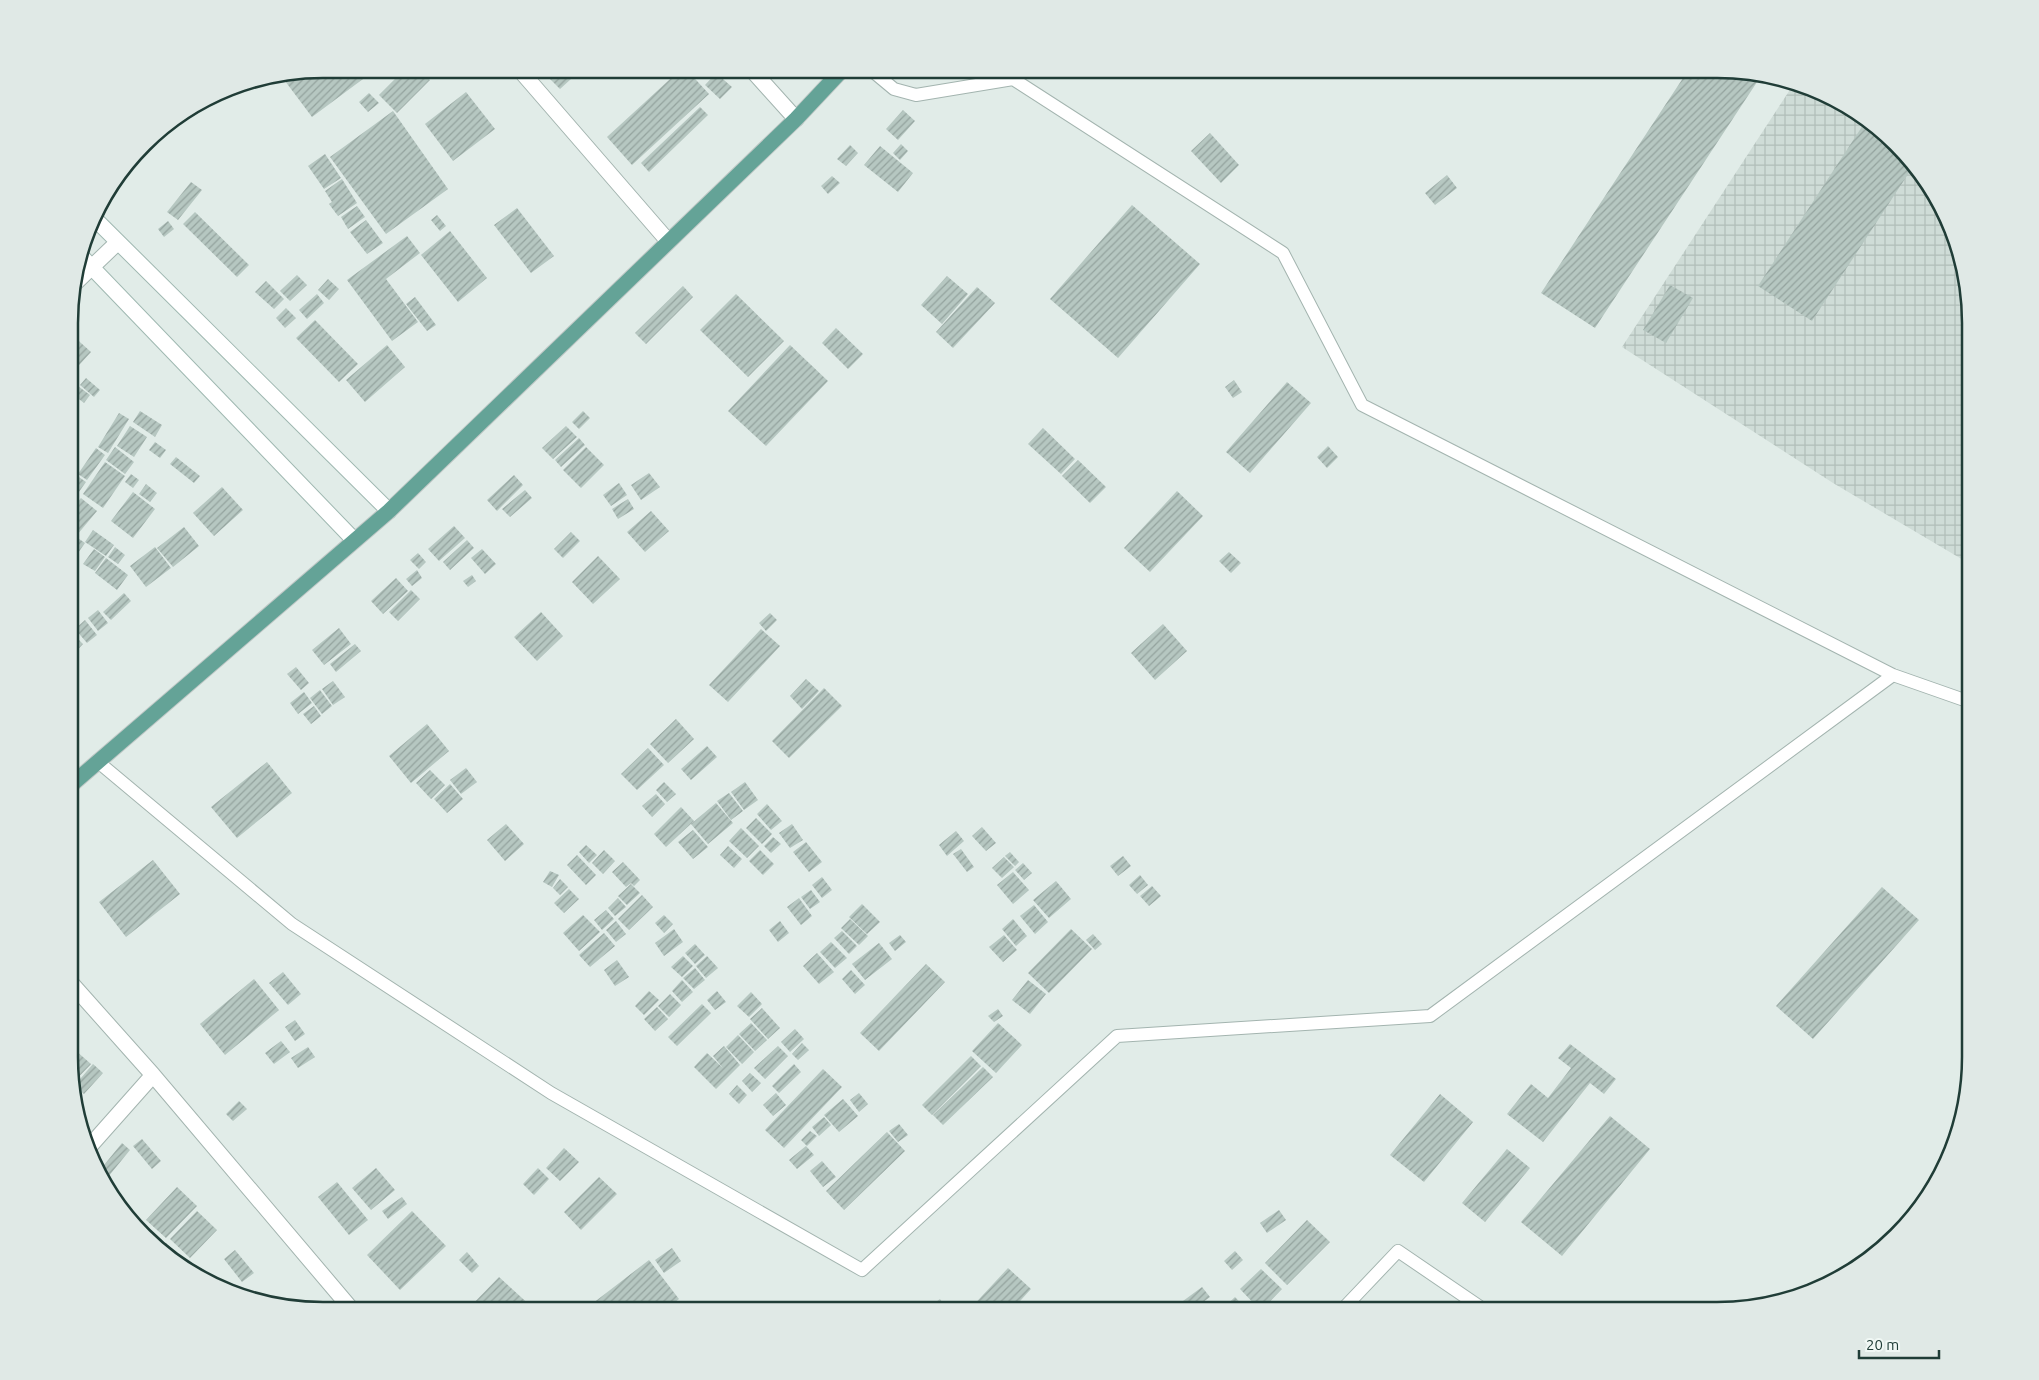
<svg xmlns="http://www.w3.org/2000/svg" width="2039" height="1380" font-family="Ubuntu,sans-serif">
<defs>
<pattern id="industrial-grid" width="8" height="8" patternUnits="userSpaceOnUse" patternTransform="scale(1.25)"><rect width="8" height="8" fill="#cfdcd7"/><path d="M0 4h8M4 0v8" fill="none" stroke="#b1beb9"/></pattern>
<pattern id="building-hatch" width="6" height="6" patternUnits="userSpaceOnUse" patternTransform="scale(1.25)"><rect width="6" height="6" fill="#b6c7c1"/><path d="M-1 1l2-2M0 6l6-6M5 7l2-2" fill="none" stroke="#94a39e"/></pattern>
</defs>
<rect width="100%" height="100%" fill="#e1ece8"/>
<path fill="url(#industrial-grid)" d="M1795 82 1858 112 1907 155 1936 196 1962 257 1970 306V564L1833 483 1622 347Z"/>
<path fill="url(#building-hatch)" d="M322 69H355L363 79 312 117 282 77Z
M405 69H419L430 80 397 113 379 95Z
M540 69H582L560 89Z
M681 69H686L709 94 632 165 607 137Z
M1689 69H1717L1761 76 1595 328 1541 293Z
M716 73 732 87 720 99 705 85Z
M466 92 495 129 453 161 425 124Z
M369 93 379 103 368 112 359 102Z
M700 107 708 115 649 172 641 163Z
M903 110 915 121 898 140 886 129Z
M393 111 448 189 386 234 330 157Z
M1867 119 1907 155 1914 165 1812 321 1758 286Z
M1210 133 1239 165 1221 183 1191 151Z
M901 144 908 151 900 160 893 153Z
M850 145 858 153 846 166 837 159Z
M880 146 913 173 898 192 864 165Z
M325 154 341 178 324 189 308 166Z
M1447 175 1457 188 1435 205 1425 193Z
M832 176 840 183 828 194 821 186Z
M342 179 357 203 338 216 329 204 332 202 325 191Z
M191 182 202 190 178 220 167 212Z
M1132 205 1200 264 1118 358 1050 299Z
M357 206 365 217 348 229 341 217Z
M517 208 554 256 531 273 494 225Z
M195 212 249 265 237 277 183 224Z
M437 215 446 226 440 231 431 220Z
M366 220 383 243 367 254 350 232Z
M168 221 174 229 164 237 158 229Z
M450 231 487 278 458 302 421 255Z
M407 236 420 253 386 279 418 322 392 341 347 280Z
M297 275 307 285 290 301 280 291Z
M947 276 968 294 942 324 921 305Z
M328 279 339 289 329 300 318 290Z
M266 281 284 299 274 309 255 292Z
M1670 285 1693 298 1666 343 1643 330Z
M683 286 693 297 646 344 635 333Z
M977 287 995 303 953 348 936 332Z
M317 294 324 303 307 319 299 310Z
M736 294 784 341 748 377 700 330Z
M415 297 436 325 427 331 406 304Z
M286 308 296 318 285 328 276 318Z
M315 320 358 364 339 382 296 338Z
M836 328 863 354 848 369 822 343Z
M71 334 91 352 71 374Z
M387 345 405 367 365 402 346 380Z
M790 345 828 381 766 446 728 411Z
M86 378 100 390 94 397 80 385Z
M1234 380 1242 392 1233 398 1225 387Z
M1287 382 1311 403 1250 473 1226 452Z
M78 386 90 395 84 403 71 393Z
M140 411 162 425 155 437 133 422Z
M583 411 590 418 579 429 572 422Z
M119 413 129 419 108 453 98 447Z
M130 426 147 437 134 457 117 446Z
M566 426 577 437 553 459 542 448Z
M1043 428 1075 459 1061 474 1028 444Z
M579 438 585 445 561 467 555 460Z
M155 442 166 450 160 458 149 450Z
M1328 446 1338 457 1327 468 1317 457Z
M115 447 134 462 125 474 106 460Z
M586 447 604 465 581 488 563 470Z
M96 448 105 455 87 480 78 474Z
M176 457 200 476 194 483 170 464Z
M1078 460 1106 487 1090 503 1062 476Z
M105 462 125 476 103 508 83 494Z
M649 473 660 487 641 500 631 485Z
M131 474 139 480 133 488 125 482Z
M76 475 86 482 71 503V483Z
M514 475 523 485 497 511 487 500Z
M619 483 627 495 611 506 603 495Z
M146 484 157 493 150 502 139 494Z
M222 487 243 510 214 536 193 513Z
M525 490 532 498 510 517 502 509Z
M1177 491 1203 516 1150 572 1124 548Z
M133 492 155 509 133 538 111 521Z
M81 498 97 511 77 535 71 530V510Z
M628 499 634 509 618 519 612 509Z
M651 511 669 531 645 552 627 532Z
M454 526 465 538 439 561 428 549Z
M184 527 199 546 173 567 157 548Z
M93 530 114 545 106 556 85 542Z
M571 532 580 541 563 558 554 549Z
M72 534 85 543 78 553 71 549Z
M467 540 474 548 450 570 443 562Z
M115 547 125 555 118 564 108 557Z
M155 547 171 568 146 587 130 566Z
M94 549 105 557 95 571 83 564Z
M482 549 496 564 485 574 471 558Z
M1229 552 1241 563 1231 573 1219 561Z
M418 553 426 562 419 569 410 560Z
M598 556 620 579 593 604 572 582Z
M106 558 128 575 117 590 95 573Z
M417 570 422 578 412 586 406 579Z
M472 575 476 581 468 587 463 581Z
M396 578 408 591 383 614 371 601Z
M411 590 420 599 398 621 389 612Z
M124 593 131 601 111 620 103 612Z
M98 610 108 623 98 631 88 618Z
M541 612 563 636 537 661 514 637Z
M770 613 777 620 766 631 759 623Z
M85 620 97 635 87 643 75 629Z
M1163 624 1187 651 1155 680 1131 653Z
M339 628 351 644 324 665 312 650Z
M761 629 780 646 728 702 709 685Z
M71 632 83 644 71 657Z
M355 644 361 651 336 672 330 664Z
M296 667 309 683 301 690 287 674Z
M806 679 819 691 802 709 790 696Z
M333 681 345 697 333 705 322 689Z
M824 688 842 706 789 758 772 741Z
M320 690 332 706 322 714 310 698Z
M304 692 312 703 298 714 290 703Z
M314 706 321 716 311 724 303 714Z
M676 719 694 739 668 763 650 744Z
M427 724 449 751 411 783 389 756Z
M707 746 717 757 691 780 681 769Z
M648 748 664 765 637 790 621 774Z
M267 762 292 793 237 838 211 807Z
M466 768 477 782 461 794 450 780Z
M430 770 445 785 431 799 416 783Z
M664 782 676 794 667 802 656 790Z
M745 782 758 800 744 810 731 792Z
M450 784 463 799 447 813 434 799Z
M729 793 743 811 731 820 717 801Z
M656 794 665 804 652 817 642 806Z
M716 803 733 823 708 844 691 824Z
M767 804 782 821 771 830 757 814Z
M681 807 694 821 666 847 654 834Z
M756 818 772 834 762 844 746 828Z
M506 824 524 844 505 861 487 840Z
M792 824 803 840 790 848 779 833Z
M982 827 996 843 986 851 972 836Z
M741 828 759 846 747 858 729 841Z
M693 830 708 847 693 859 678 842Z
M956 831 964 841 947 856 939 845Z
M773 837 781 844 771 853 764 846Z
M806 842 822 862 809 872 793 852Z
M586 845 597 855 589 863 579 852Z
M728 846 742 859 734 868 720 855Z
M961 849 974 867 967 872 953 854Z
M604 850 615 861 603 874 592 863Z
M760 850 774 864 763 875 749 861Z
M1010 852 1019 862 1015 866 1005 856Z
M577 855 596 875 586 885 567 865Z
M1123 856 1131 866 1118 876 1110 866Z
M1004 857 1014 867 1002 878 992 868Z
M153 860 180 894 126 937 99 902Z
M623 862 640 880 634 886 630 882 631 883 626 887 612 872Z
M1023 863 1032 873 1024 880 1015 870Z
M550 871 559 875 552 887 543 882Z
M1013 872 1029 890 1013 904 997 885Z
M1140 875 1148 885 1137 894 1129 885Z
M822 877 832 890 822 898 812 885Z
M560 879 568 887 560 895 553 888Z
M1056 881 1071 899 1049 918 1033 900Z
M631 884 640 893 627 905 618 896Z
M1152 886 1161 896 1149 906 1140 896Z
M1882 887 1919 920 1813 1039 1776 1006Z
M569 889 579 899 564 913 554 903Z
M811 890 820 902 810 909 801 897Z
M642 895 653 907 629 930 618 919Z
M618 898 626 907 615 916 608 908Z
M799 898 812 916 801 925 787 907Z
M862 904 880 922 867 934 849 917Z
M1034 905 1048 922 1035 934 1020 916Z
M606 910 614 919 602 930 594 920Z
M583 915 600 932 579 951 563 933Z
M664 915 673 924 664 933 655 923Z
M850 919 868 936 859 945 841 928Z
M1013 919 1027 936 1016 946 1002 929Z
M616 921 626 934 616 942 606 930Z
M780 921 789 933 778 942 769 930Z
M674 929 683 942 664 956 655 943Z
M1071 929 1092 949 1049 993 1028 973Z
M842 931 857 946 849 954 834 938Z
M604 933 615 946 590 967 579 955Z
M1093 934 1102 944 1095 950 1086 940Z
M900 935 906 942 895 951 889 943Z
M1004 935 1017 950 1003 962 989 947Z
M831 942 847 958 835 968 820 952Z
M879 943 892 959 865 980 852 964Z
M695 944 705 955 695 964 685 953Z
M817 953 834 972 819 984 803 966Z
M683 956 693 966 682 977 671 967Z
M707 956 718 968 706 978 696 966Z
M617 960 629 977 615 986 604 970Z
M926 964 945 982 879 1051 860 1033Z
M695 968 705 980 694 989 683 978Z
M851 970 865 985 855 994 842 979Z
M283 972 301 994 288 1005 269 983Z
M254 979 279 1010 225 1055 200 1024Z
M682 980 693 992 682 1002 672 991Z
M1028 980 1046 994 1030 1014 1012 1000Z
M649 991 659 1000 644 1015 635 1006Z
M717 991 726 1002 715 1010 707 1000Z
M751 992 762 1004 749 1017 737 1006Z
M670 994 681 1005 669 1017 658 1006Z
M702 1004 711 1013 677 1046 668 1037Z
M657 1007 668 1019 655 1031 644 1019Z
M762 1008 780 1028 768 1039 750 1019Z
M998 1009 1003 1016 994 1022 988 1016Z
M295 1020 305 1034 295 1041 285 1027Z
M751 1023 767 1040 755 1051 739 1034Z
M998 1023 1022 1045 996 1073 972 1051Z
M795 1029 804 1039 790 1052 781 1042Z
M738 1035 754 1052 742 1064 726 1047Z
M281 1041 290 1052 274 1064 265 1053Z
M802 1043 809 1050 798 1060 792 1054Z
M1570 1044 1616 1079 1604 1094 1590 1083 1543 1142 1507 1114 1531 1084 1548 1098 1571 1068 1558 1058Z
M724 1046 740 1065 716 1089 694 1067 707 1053 723 1068 713 1056Z
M778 1046 788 1056 765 1079 754 1068Z
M308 1047 315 1057 298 1068 291 1058Z
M75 1050 91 1064 71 1085V1054Z
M971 1056 981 1066 932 1115 922 1105Z
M93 1064 103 1073 84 1094 74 1086Z
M794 1064 801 1072 779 1093 772 1086Z
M983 1067 993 1077 943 1125 933 1115Z
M823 1069 842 1087 784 1148 765 1130Z
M750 1073 761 1083 752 1092 742 1081Z
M737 1085 747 1095 739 1104 729 1094Z
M72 1089 81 1097 75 1104 71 1090Z
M776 1093 786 1105 773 1116 763 1105Z
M859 1093 868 1104 859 1112 850 1100Z
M1440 1094 1473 1122 1424 1182 1390 1155Z
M843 1099 858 1116 839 1132 824 1115Z
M239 1101 247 1109 233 1121 226 1114Z
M1610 1116 1650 1149 1562 1256 1521 1222Z
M824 1117 831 1125 819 1136 812 1127Z
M899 1124 908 1135 898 1142 889 1131Z
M810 1131 817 1136 807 1146 801 1140Z
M887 1132 905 1151 844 1210 826 1191Z
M142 1139 161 1161 152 1169 133 1146Z
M122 1143 130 1150 108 1177 100 1170Z
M806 1146 814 1155 797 1169 789 1160Z
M564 1148 579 1162 560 1181 546 1168Z
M1507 1149 1530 1168 1485 1222 1462 1203Z
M822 1161 836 1177 823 1187 810 1171Z
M376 1168 395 1190 371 1210 352 1188Z
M538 1168 549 1179 534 1195 523 1184Z
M599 1177 617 1194 581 1230 564 1212Z
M337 1182 368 1220 349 1235 318 1197Z
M177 1187 197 1206 166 1238 146 1220Z
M402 1197 407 1204 388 1219 382 1211Z
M1279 1210 1286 1220 1267 1233 1260 1223Z
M197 1211 217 1230 190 1258 170 1239Z
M412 1211 446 1246 400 1290 367 1255Z
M1307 1220 1330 1242 1287 1285 1265 1263Z
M140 1221 162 1240 156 1246 135 1227Z
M166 1243 173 1250 167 1256 159 1249Z
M672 1248 681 1261 664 1273 655 1260Z
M235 1250 254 1273 242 1282 224 1259Z
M1235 1251 1243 1260 1232 1270 1224 1261Z
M467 1252 479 1266 472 1273 459 1260Z
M649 1260 679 1299 664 1311H591L588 1307Z
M182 1263 194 1274H193L179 1266Z
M1008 1268 1031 1289 1011 1311H968Z
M1261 1269 1282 1289 1261 1311 1240 1289Z
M499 1277 533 1308 530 1311H466Z
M1202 1287 1210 1297 1191 1311 1183 1301Z
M1235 1297 1248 1311H1220Z
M940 1299 948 1311H931L929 1307Z"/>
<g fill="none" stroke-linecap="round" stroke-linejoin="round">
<defs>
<path id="lane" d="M870 69 894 89 916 95 1013 79 1283 253 1362 405 1893 675 1970 702
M97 761 292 924 551 1093 862 1270 1117 1036 1430 1016 1893 675
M1341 1311 1398 1251 1486 1311"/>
<path id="street" d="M519 69 668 241
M751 69 796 119
M72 286 117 243
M71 983 153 1075 353 1311
M90 1146 153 1075"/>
<path id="secondary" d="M93 217 389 511
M81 256 354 540"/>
<path id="primary" d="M71 785 389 511 796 119 843 69"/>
</defs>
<use href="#lane" stroke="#a3b4af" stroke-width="14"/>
<use href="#street" stroke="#a3b4af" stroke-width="17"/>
<use href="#secondary" stroke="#9fb8b1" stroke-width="17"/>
<use href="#primary" stroke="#c1c9c7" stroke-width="17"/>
<use href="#lane" stroke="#fff" stroke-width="12"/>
<use href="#street" stroke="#fff" stroke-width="15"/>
<use href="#secondary" stroke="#fff" stroke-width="15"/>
<use href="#primary" stroke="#64a397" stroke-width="15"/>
</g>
<path d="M0 0H2039V1380H0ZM323 78H1717A245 245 0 0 1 1962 323V1057A245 245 0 0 1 1717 1302H323A245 245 0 0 1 78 1057V323A245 245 0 0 1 323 78Z" fill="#e0e9e6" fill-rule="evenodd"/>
<path fill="none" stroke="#203d37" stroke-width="2.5" d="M323 78H1717A245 245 0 0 1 1962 323V1057A245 245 0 0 1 1717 1302H323A245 245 0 0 1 78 1057V323A245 245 0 0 1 323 78Z"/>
<path d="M1859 1350v8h80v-8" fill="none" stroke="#203d37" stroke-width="2.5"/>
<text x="1866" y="1350" font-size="15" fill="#203d37" stroke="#f1f8f5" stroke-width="4" paint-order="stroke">20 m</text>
</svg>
